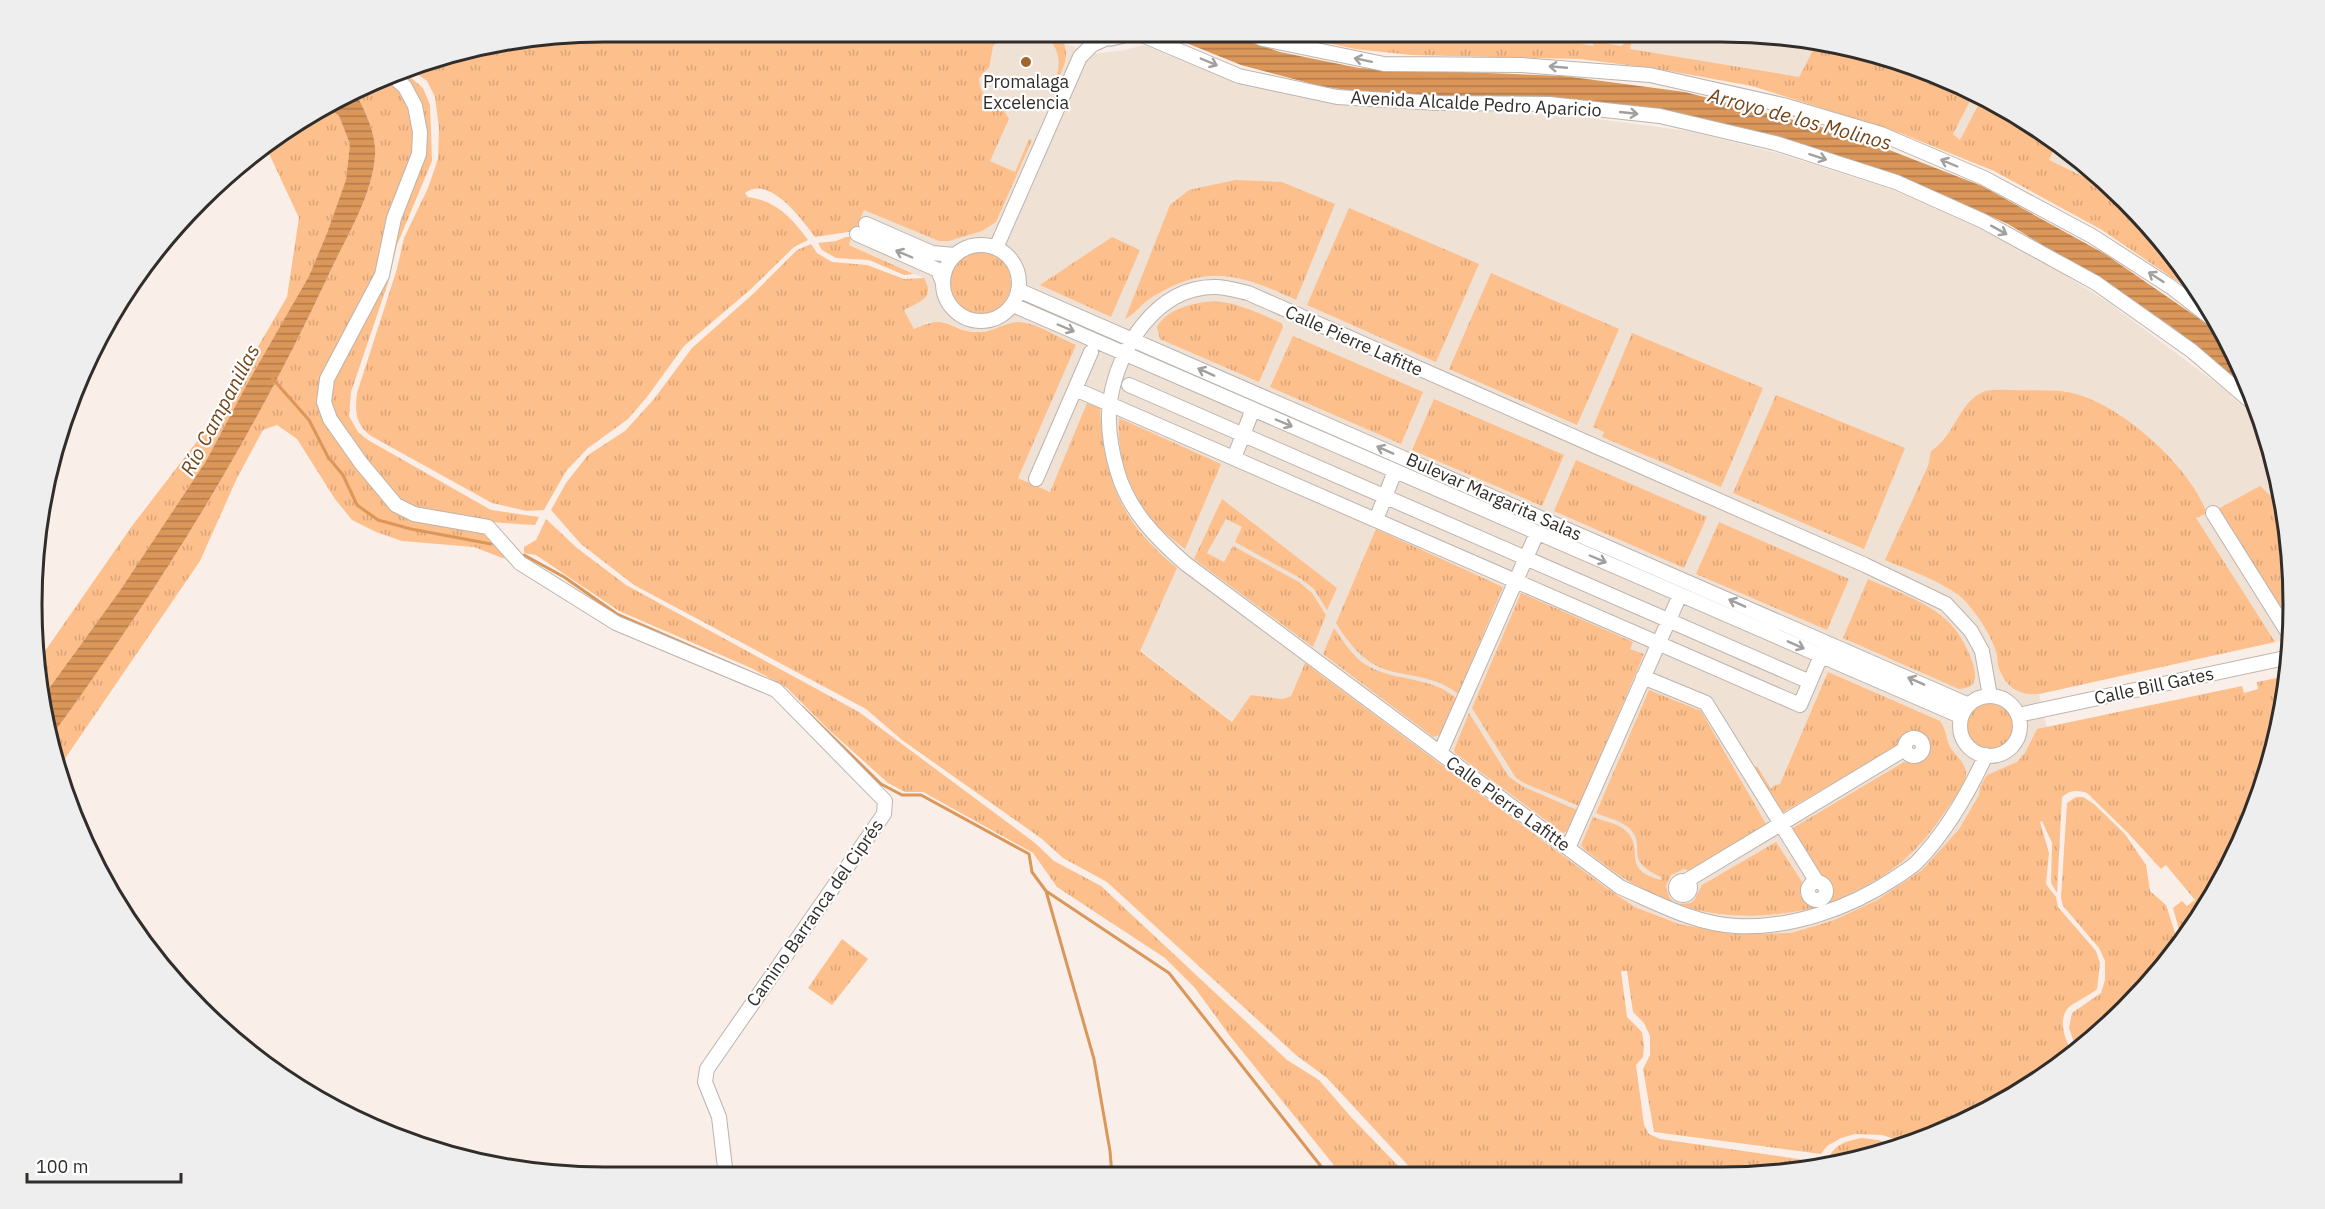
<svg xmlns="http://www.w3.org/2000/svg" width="2325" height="1209" font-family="'IBM Plex Sans',sans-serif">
<defs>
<pattern id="grass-tufts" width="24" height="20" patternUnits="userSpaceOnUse" patternTransform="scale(1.5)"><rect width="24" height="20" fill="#fdbf8b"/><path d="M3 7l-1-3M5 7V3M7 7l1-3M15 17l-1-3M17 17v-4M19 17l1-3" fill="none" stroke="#d9a478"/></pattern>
<pattern id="water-rules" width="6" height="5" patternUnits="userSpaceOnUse" patternTransform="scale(1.5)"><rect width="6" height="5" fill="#db965a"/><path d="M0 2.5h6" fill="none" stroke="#b27b4b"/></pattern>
</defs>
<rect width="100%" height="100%" fill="#f9efe8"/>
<path fill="#f0e1d5" d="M999 32H1056L1064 43 1092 54 1125 50 1144 45 1203 69 1268 89 1341 103 1399 109 1560 114 1688 131 1777 153 1891 189 1972 225 2028 252 2108 302 2220 386 2264 425 2289 530 2292 638 2039 694 2052 749 2041 822 1979 796 1959 829 1922 870 1877 900 1834 920 1791 933 1734 934 1679 924 1635 907 1605 887 1305 664 1291 696 1283 699 1251 695 1233 722 1140 650 1177 568 1153 549 1118 500 1108 471 1101 436 1100 408 1087 404 1050 492 1018 478 1017 322 993 330 979 332 967 331 946 322H928L914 329 904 310 924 299V278L848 244 864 210 930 180Z
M1394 32 1758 33 1869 51 1974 91 2070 150 2152 227 2170 253 1877 104 1843 92Z"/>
<path fill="url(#grass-tufts)" d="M605 32H1008L993 46 989 68 983 73 979 79C980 94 987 100 1000 104L1009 119 990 161 1015 172 1029 139 1032 140 996 222 982 231 949 241H939L864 210 855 231 815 237C803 221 770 174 745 193L748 197C776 201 791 217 808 240L794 247 751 289 684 346 647 397 628 419 588 448 566 471 544 510 527 511 492 503 371 436C355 424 355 411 357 393L397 269 404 238 428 188 438 159 439 128 435 97 427 81 409 68 420 62Z
M1040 32H1056C1074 53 1064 64 1055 87L1052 85C1064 66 1060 44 1040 32Z
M1277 32H1521L1593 46 1594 41 1621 46 1627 41 1629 33H1633L1630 49 1799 77 1817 43 1869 51 1975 91 1953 134 1960 140 1983 96 2057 142 2049 160 2113 191 2122 200 2117 208 2152 227 2202 298 2102 230 1994 171 1900 133 1752 86 1658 69 1580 59 1411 55 1355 49Z
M403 71 423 88 430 105 432 161 397 245 388 283 351 392 349 416 358 432 368 440 491 510 539 517 535 525C497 523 449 519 412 509 390 502 333 424 329 402 327 397 330 389 331 383L408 193 421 169 423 130 398 74Z
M390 78 409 104 415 126V151L379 267 319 397 388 501 483 533 497 545 505 559 474 547 402 541 376 532 352 520 335 499 297 439 277 425 263 430 237 478 200 561 62 763 53 734C158 591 254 436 329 274 346 237 372 197 375 156 377 137 366 112 357 96Z
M331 110 339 116 350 144 346 181 327 233 309 276 247 384 206 461 119 592 42 698 36 679V664L132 526 221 410 287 297 299 218 265 145Z
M1235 180 1282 182 1335 204 1296 300C1242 275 1208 263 1154 296 1142 302 1137 313 1125 319L1170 205 1189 190Z
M1349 208 1479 264 1436 362 1307 305Z
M846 237H851L849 245 914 274 904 275 869 260 836 258 822 250 818 243 836 241Z
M1112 237 1140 250 1111 317 1040 285Z
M811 244 817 253 832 262 867 265 904 279 924 278C936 298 919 302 904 310L914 329C951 311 949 333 980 332 993 332 1008 321 1020 322 1039 324 1059 338 1076 345L1018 478 1050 492 1087 403 1100 408C1104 479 1121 523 1177 568L1140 651 1232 722 1251 695 1283 699 1291 696 1305 663 1605 887 1635 907 1679 924 1733 934 1791 933 1834 920 1877 900 1922 870 1959 829 1979 795 1980 787 1987 775 2017 762 2025 753 2037 729 2242 686 2244 693 2258 689 2257 682 2287 676 2274 753 2234 858 2181 937 2173 908 2182 901 2187 906 2195 900 2166 865 2161 869 2128 833 2087 793C2077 790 2070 790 2062 797L2057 893 2051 883 2052 843 2042 821 2040 822 2049 853 2046 884 2056 897 2058 907 2096 951 2100 963 2097 989C2090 995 2075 1002 2069 1007 2057 1019 2065 1040 2072 1052L2039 1081 1939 1134 1907 1143 1882 1135 1855 1134 1841 1138 1827 1146 1821 1154 1654 1132 1643 1069 1650 1055V1036L1644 1023 1633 1012 1627 971H1621L1627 1017 1642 1032 1644 1045 1643 1057 1636 1065 1644 1125 1649 1134 1660 1139 1819 1162 1821 1166 1796 1173 1416 1174 1327 1078 1296 1055 1107 882 1063 858 1042 839 902 740 866 709 634 585 581 544 551 510 566 483 588 455 625 431 654 399 692 348 753 294 797 250Z
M949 283a31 31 0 1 1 62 0a31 31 0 1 1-62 0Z
M1491 273 1619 329 1577 425 1449 369Z
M1214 301C1238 303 1259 313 1281 323L1283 327 1259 382 1160 339 1157 327C1167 308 1194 303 1214 301Z
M1632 333 1763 388 1721 487 1602 437 1604 432 1593 427Z
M1293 336 1423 392 1401 444 1270 387Z
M2011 390C2029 391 2060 389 2076 394 2124 407 2190 467 2207 513L2196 518 2275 642 2039 694C2022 696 2008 689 2001 673 1997 667 1998 658 1996 651 1990 634 1979 617 1967 603 1949 583 1910 571 1885 560L1928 466 1931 451C1955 436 1958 403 1983 392 1990 389 2003 390 2011 390Z
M1776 395 1905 448 1864 549 1733 493Z
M1434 399 1564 455 1542 506 1412 450Z
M1119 418 1221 464 1185 549C1174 540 1162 532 1153 521 1129 492 1116 455 1119 418Z
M1576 460 1707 517 1684 568 1554 511Z
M2260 486 2284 508 2289 530 2292 625 2218 509Z
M1222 499 1337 588 1327 610 1314 589 1300 578 1235 542 1242 527 1226 519 1207 553 1224 562 1233 546 1299 582 1312 593 1326 615 1313 647 1194 559Z
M546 519 577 548 626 585 859 712 1035 843 1054 861 1101 886 1287 1060 1319 1080 1351 1117 1406 1174H1341L1230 1036 1195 988 1165 958 1057 887 1033 853 923 792H905L888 783 828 729 787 688 751 668 619 611 536 555 524 553V547L536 540Z
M1719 522 1849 579 1827 630 1696 574Z
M1376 529 1503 587 1458 694C1434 675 1414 678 1387 670 1364 663 1348 643 1336 623Z
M1868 579C1906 596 1950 608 1967 649 1971 658 1975 667 1975 676 1975 686 1968 688 1959 689L1843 638Z
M1521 593 1633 642 1630 649 1644 654 1579 806 1524 783 1516 778 1472 708Z
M1334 628C1344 642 1353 658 1368 666 1396 682 1431 676 1456 698L1440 735 1433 737 1323 654Z
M1828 672 1940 721C1946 729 1946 738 1950 747 1955 756 1966 762 1966 774 1966 785 1955 797 1949 806 1912 862 1885 879 1825 905 1831 900 1836 894 1833 885 1830 878 1825 877 1819 873 1809 866 1797 840 1791 829L1904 762C1923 766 1937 756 1927 736L1912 730C1900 734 1898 739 1896 751L1832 788 1830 785 1782 813 1753 769 1757 766 1771 789 1773 786 1780 784Z
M1649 690 1701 711 1766 824 1695 872 1684 869 1671 875 1666 886 1669 897 1674 902 1680 904 1691 903 1695 899 1702 885 1776 842 1802 882 1800 895 1803 899 1811 906 1817 907C1757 922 1692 919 1637 886 1618 876 1601 862 1584 849L1581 845 1593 817C1604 821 1621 824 1628 833 1644 853 1621 869 1661 880V877C1621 858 1648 848 1630 829 1621 820 1607 818 1596 813Z
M1965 726a25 25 0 1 1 50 0a25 25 0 1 1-50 0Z
M1469 713 1509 777 1524 787 1577 810 1566 832 1563 833 1455 753 1454 750Z
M2076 797H2083L2094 804 2125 834 2146 865 2150 891 2166 905 2178 942 2151 983 2076 1048 2069 1028 2072 1013 2101 993 2105 980V961L2099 948 2063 906 2061 898 2067 803Z
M842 939 868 959 832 1005 808 988Z
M1862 1138 1878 1140 1897 1145 1828 1164C1830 1145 1846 1141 1862 1138Z"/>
<path fill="url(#water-rules)" d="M1159 32H1221L1280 52 1359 68 1564 76 1685 92 1848 134 1982 186 2105 254 2217 331 2227 341 2251 393 2172 327 2130 298 2008 224 1937 192 1817 149 1758 132 1692 118 1372 94 1320 86 1241 65Z
M357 96C366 112 377 137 375 156 372 197 346 237 329 274 254 436 158 591 53 734L42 698 119 592 206 461 247 384 309 276 327 233 346 180 350 144 339 116 331 110Z"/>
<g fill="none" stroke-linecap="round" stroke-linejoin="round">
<path stroke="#db965a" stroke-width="3" d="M272 378 309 420 328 457 343 475 357 505 378 520 411 529 491 544
M524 555 564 577 617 614 761 677
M802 707 881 784 902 795H921L1029 854 1032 872 1046 891 1169 973 1327 1174
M1046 891 1094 1059 1110 1151 1112 1175"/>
<defs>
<path id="minor" d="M1080 32C1097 42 1115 40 1132 32
M1135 32 1239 76 1337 97 1439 103 1549 104 1660 116 1775 143 1896 182 1983 221 2096 283 2192 351 2256 406
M1247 32 1263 39 1384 64 1522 65 1650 75 1783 105 1881 134 1984 178 2092 236 2171 287 2220 325
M393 76 405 87 415 106 420 132 419 154 394 218 382 275 327 379 324 402 330 419 361 463 396 505 414 514 488 527 520 563 616 623 776 690 885 801 884 814 707 1069 705 1082 719 1117 726 1176
M866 224 932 253 955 255
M857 234 938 270 943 283
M943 283a38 38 0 1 1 76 0a38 38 0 1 1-76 0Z
M996 248 1080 57 1092 45 1105 39
M1018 290 1969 705
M1013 305 1960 716
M1129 385 1810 682
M1075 389 1800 705 1821 656
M1234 458 1253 409
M1036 479 1091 352
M2213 513 2292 639
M1376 520 1395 471
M1643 677 1706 703 1817 882
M1960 726a30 30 0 1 1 60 0a30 30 0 1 1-60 0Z
M2018 715 2290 657
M1905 747a9 9 0 1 1 18 0a9 9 0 1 1-18 0Z
M1440 753 1537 533
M1986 755C1968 794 1947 831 1917 862 1911 868 1902 873 1895 878 1850 908 1791 929 1736 926 1695 924 1657 903 1620 887L1186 564C1156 538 1128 510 1117 470 1111 449 1107 423 1110 401 1118 349 1156 286 1216 287 1226 287 1238 291 1248 293L1865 565 1946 604 1971 631 1982 651 1990 696
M1568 848 1680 595
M1686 881 1905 749
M1676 888a7 7 0 1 1 14 0a7 7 0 1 1-14 0Z
M1808 891a9 9 0 1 1 18 0a9 9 0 1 1-18 0Z"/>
</defs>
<use href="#minor" stroke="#bcb4ad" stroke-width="16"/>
<use href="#minor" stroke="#fff" stroke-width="14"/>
</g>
<defs><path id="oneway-shaft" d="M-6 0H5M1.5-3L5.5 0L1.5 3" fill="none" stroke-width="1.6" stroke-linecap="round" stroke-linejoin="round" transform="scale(1.5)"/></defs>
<g stroke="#a2a09f">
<use href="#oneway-shaft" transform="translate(1363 60) rotate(-168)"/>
<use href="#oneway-shaft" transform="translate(1209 62) rotate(23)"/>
<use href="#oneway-shaft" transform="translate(1558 67) rotate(-175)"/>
<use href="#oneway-shaft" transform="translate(1629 113) rotate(6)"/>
<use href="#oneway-shaft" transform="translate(1818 157) rotate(18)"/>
<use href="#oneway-shaft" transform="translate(1949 163) rotate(-157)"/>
<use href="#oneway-shaft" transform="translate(1999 230) rotate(29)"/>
<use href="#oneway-shaft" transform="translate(904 254) rotate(-157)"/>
<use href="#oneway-shaft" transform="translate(2156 277) rotate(-147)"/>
<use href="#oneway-shaft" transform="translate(1066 328) rotate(23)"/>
<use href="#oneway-shaft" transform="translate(1206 372) rotate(-156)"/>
<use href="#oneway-shaft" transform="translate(1284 423) rotate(23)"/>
<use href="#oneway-shaft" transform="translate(1385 450) rotate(-156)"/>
<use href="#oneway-shaft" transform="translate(1598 559) rotate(23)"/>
<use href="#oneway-shaft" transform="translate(1737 603) rotate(-156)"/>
<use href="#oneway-shaft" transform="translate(1796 645) rotate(24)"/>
<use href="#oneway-shaft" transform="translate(1916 681) rotate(-156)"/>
</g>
<circle fill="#a3652b" stroke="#fff" stroke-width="2" cx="1026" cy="62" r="6"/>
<g text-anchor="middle" stroke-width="4.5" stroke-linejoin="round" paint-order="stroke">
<g font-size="18" fill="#302d2a" stroke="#fff">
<text x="1026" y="88">Promalaga<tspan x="1026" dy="21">Excelencia</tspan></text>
</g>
<g font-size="18" fill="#302d2a" stroke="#fff">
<text transform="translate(1476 104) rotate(3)" y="6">Avenida Alcalde Pedro Aparicio</text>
<text transform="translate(1354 341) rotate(24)" y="6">Calle Pierre Lafitte</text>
<text transform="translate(1494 497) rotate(24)" y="6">Bulevar Margarita Salas</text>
<text transform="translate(2154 686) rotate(-12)" y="6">Calle Bill Gates</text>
<text transform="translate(1508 804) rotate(36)" y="6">Calle Pierre Lafitte</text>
<text transform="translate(815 913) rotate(-55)" y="6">Camino Barranca del Ciprés</text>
</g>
<g font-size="20" font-style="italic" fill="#724418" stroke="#fff">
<text transform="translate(1800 119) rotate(15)" y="7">Arroyo de los Molinos</text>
<text transform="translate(220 410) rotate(-62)" y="7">Río Campanillas</text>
</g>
</g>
<path d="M0 0H2325V1209H0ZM604 42H1721A562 562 0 0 1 2283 604V605A562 562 0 0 1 1721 1167H604A562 562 0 0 1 42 605V604A562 562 0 0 1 604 42Z" fill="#eee" fill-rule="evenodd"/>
<path fill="none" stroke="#302d2a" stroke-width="3" d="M604 42H1721A562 562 0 0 1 2283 604V605A562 562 0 0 1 1721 1167H604A562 562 0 0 1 42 605V604A562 562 0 0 1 604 42Z"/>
<path d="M27 1173v9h154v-9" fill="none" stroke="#302d2a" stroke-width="3"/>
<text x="36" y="1173" font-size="18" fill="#302d2a" stroke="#ffffff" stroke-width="4.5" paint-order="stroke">100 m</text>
</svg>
